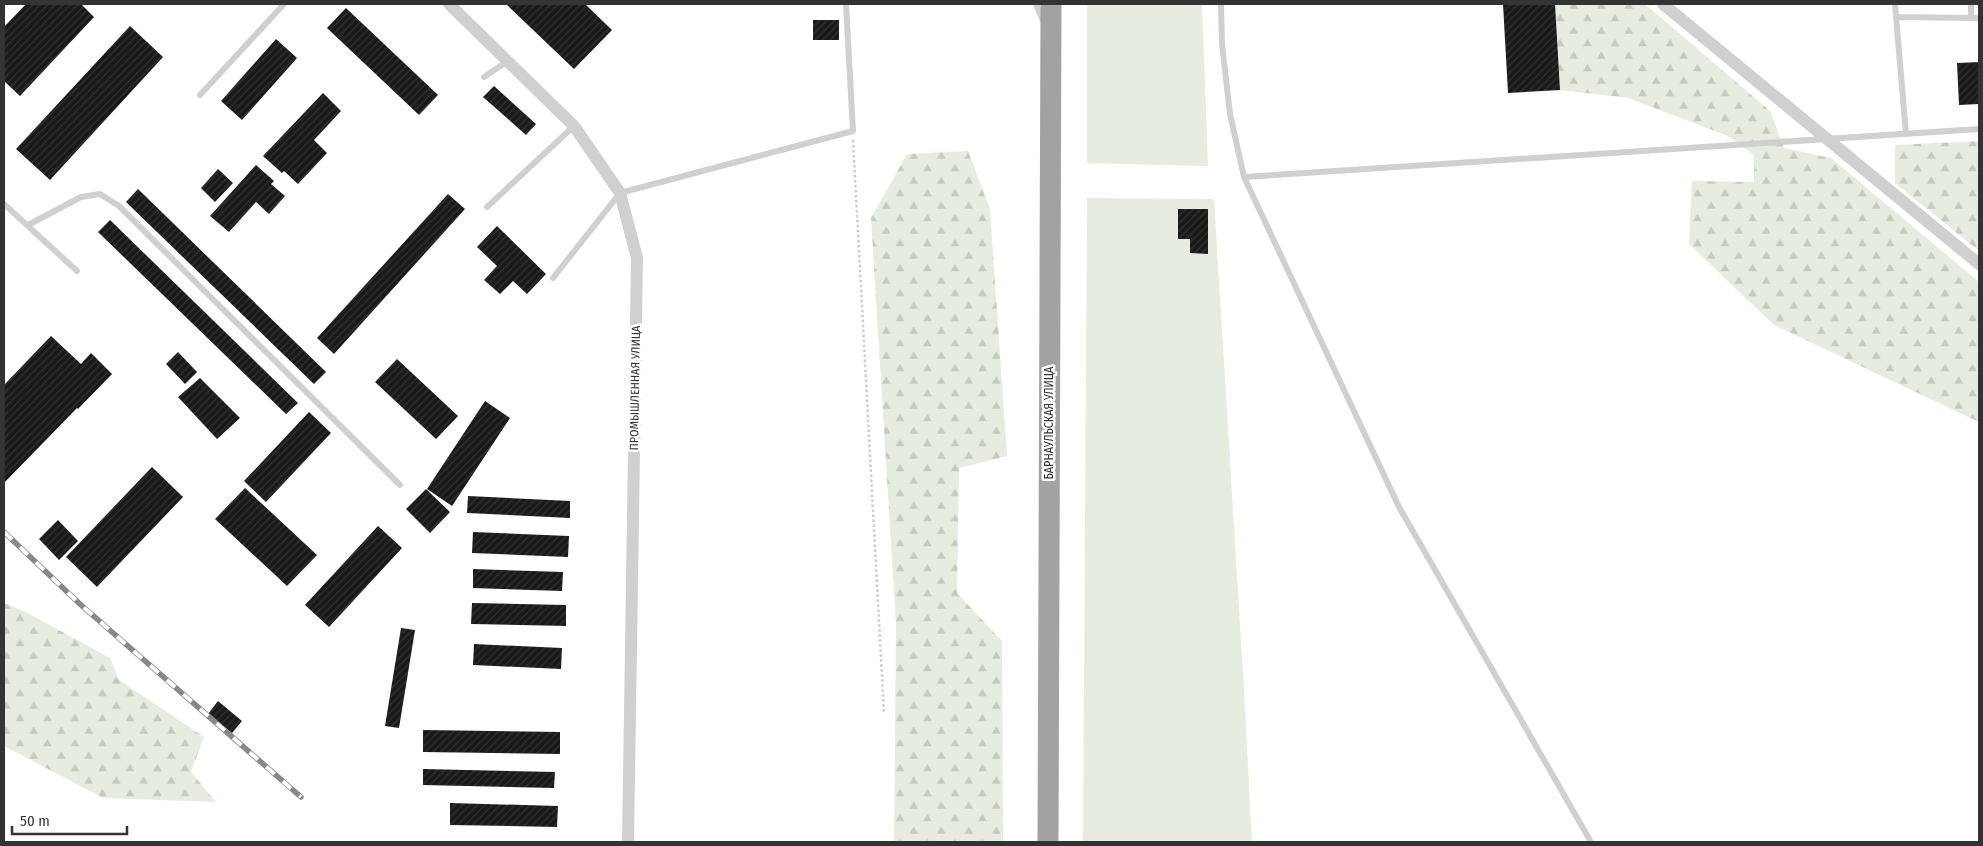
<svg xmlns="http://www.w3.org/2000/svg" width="1983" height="846" font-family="'Fira Sans Condensed',sans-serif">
<defs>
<pattern id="forest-firs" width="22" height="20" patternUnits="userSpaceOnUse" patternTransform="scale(1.25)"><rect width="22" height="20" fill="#e6ecdf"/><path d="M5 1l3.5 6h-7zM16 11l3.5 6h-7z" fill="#c6cbc0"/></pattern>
<pattern id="building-hatch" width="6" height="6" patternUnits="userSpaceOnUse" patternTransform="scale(1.25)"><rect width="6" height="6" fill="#1a1a1a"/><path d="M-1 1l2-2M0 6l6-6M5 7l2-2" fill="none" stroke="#333"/></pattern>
</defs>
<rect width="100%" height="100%" fill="#fff"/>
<path fill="#e6ecdf" d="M1087 4H1202L1208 166 1087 163Z
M1087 198 1214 199 1244 690 1252 842H1083Z"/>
<path fill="url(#forest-firs)" d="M1555 4H1645L1770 111 1784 148 1831 158 1979 282V422L1774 325 1689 244 1692 181 1754 182V155L1728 136 1628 98 1560 90Z
M1979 141V251L1895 183V145Z
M968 151 990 209 1007 456 959 468 957 593 1002 641 1003 842H894L896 625 871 218 907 154Z
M4 603 26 612 110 658 119 680 204 737 191 772 216 802 103 798 4 746Z"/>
<path fill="url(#building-hatch)" d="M26 4H81L94 17 20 96 4 81V27Z
M506 4H585L612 30 574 69Z
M1503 4H1555L1560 90 1508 93Z
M346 8 438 95 419 115 327 28Z
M813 20H839V40H813Z
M130 26 163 57 50 180 16 149Z
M276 39 297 58 242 120 221 101Z
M1979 62V104L1959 105 1957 63Z
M494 86 536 124 526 135 483 97Z
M323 93 341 111 314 140 327 153 298 184 284 171 282 173 263 156Z
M256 165 274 181 271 184 285 196 269 214 256 202 229 232 210 216Z
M218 169 233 183 215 202 201 188Z
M138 189 326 372 314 384 126 202Z
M448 194 465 209 334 354 317 338Z
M1178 209H1208V254L1190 253V239H1178Z
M110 220 298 403 286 414 98 232Z
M497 226 546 274 527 294 513 281 500 294 484 280 497 266 477 247Z
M51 336 81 364 91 353 112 374 78 409 77 408 4 483V385Z
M178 352 197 372 185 384 166 364Z
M397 359 458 416 436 439 375 382Z
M200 378 240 418 217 439 178 397Z
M485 401 510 418 452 506 427 489Z
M309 412 331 433 266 502 244 481Z
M152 467 183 497 97 587 66 557Z
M245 488 317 555 287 586 215 519Z
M426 489 450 512 430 533 406 509Z
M468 496 570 501V518L467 513Z
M58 520 78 541 59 560 39 539Z
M378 526 402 548 329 627 305 605Z
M473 532 569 536 568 557 472 553Z
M473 569 563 572 562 591 473 588Z
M472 603 566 605V626L471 624Z
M401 628 415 630 399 728 385 726Z
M474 644 562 648 561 669 473 665Z
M218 701 242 721 232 733 208 714Z
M423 730 560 732V754L423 752Z
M423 769 555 772 554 788 423 785Z
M450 803 558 806 557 827 450 825Z"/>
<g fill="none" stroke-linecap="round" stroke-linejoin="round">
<path stroke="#cdcdcd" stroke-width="2.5" stroke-dasharray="2.5 2.5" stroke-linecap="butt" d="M853 140 884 714"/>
<path stroke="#d0d0d0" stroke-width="6" d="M1036 4 1043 21
M1221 4 1222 44 1230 114 1244 177 1399 507 1591 842
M1895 4 1906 134
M1896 17 1979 18
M1971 18V4
M484 77 508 61
M200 95 284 4
M1244 177 1979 129
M4 204 77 271
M487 207 574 126
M28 225 81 197 100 194 119 206 400 485
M553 278 620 193 853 131 846 4"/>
<path stroke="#d0d0d0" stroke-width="12" d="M449 4 574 126 620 193 637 258 628 842
M1663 4 1979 264"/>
<path stroke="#a2a2a2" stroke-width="21" d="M1048 842 1051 4"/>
<defs>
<path id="rail" d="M4 532 81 605 301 797"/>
</defs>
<use href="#rail" stroke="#888" stroke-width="5.5"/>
<use href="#rail" stroke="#fff" stroke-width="4" stroke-dasharray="11" stroke-linecap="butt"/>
</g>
<g text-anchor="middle" stroke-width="5" stroke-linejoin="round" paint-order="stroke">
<g font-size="12" fill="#333" stroke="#fff">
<text transform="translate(635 388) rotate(-89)" y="4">ПРОМЫШЛЕННАЯ УЛИЦА</text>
<text transform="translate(1049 423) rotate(-90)" y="4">БАРНАУЛЬСКАЯ УЛИЦА</text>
</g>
</g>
<rect width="1983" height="846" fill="none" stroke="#333333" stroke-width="10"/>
<path d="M12 826v8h115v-8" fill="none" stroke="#333333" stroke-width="2.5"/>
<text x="20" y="826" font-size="15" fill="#333333" stroke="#ffffff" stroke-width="4" paint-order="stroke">50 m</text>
</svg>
